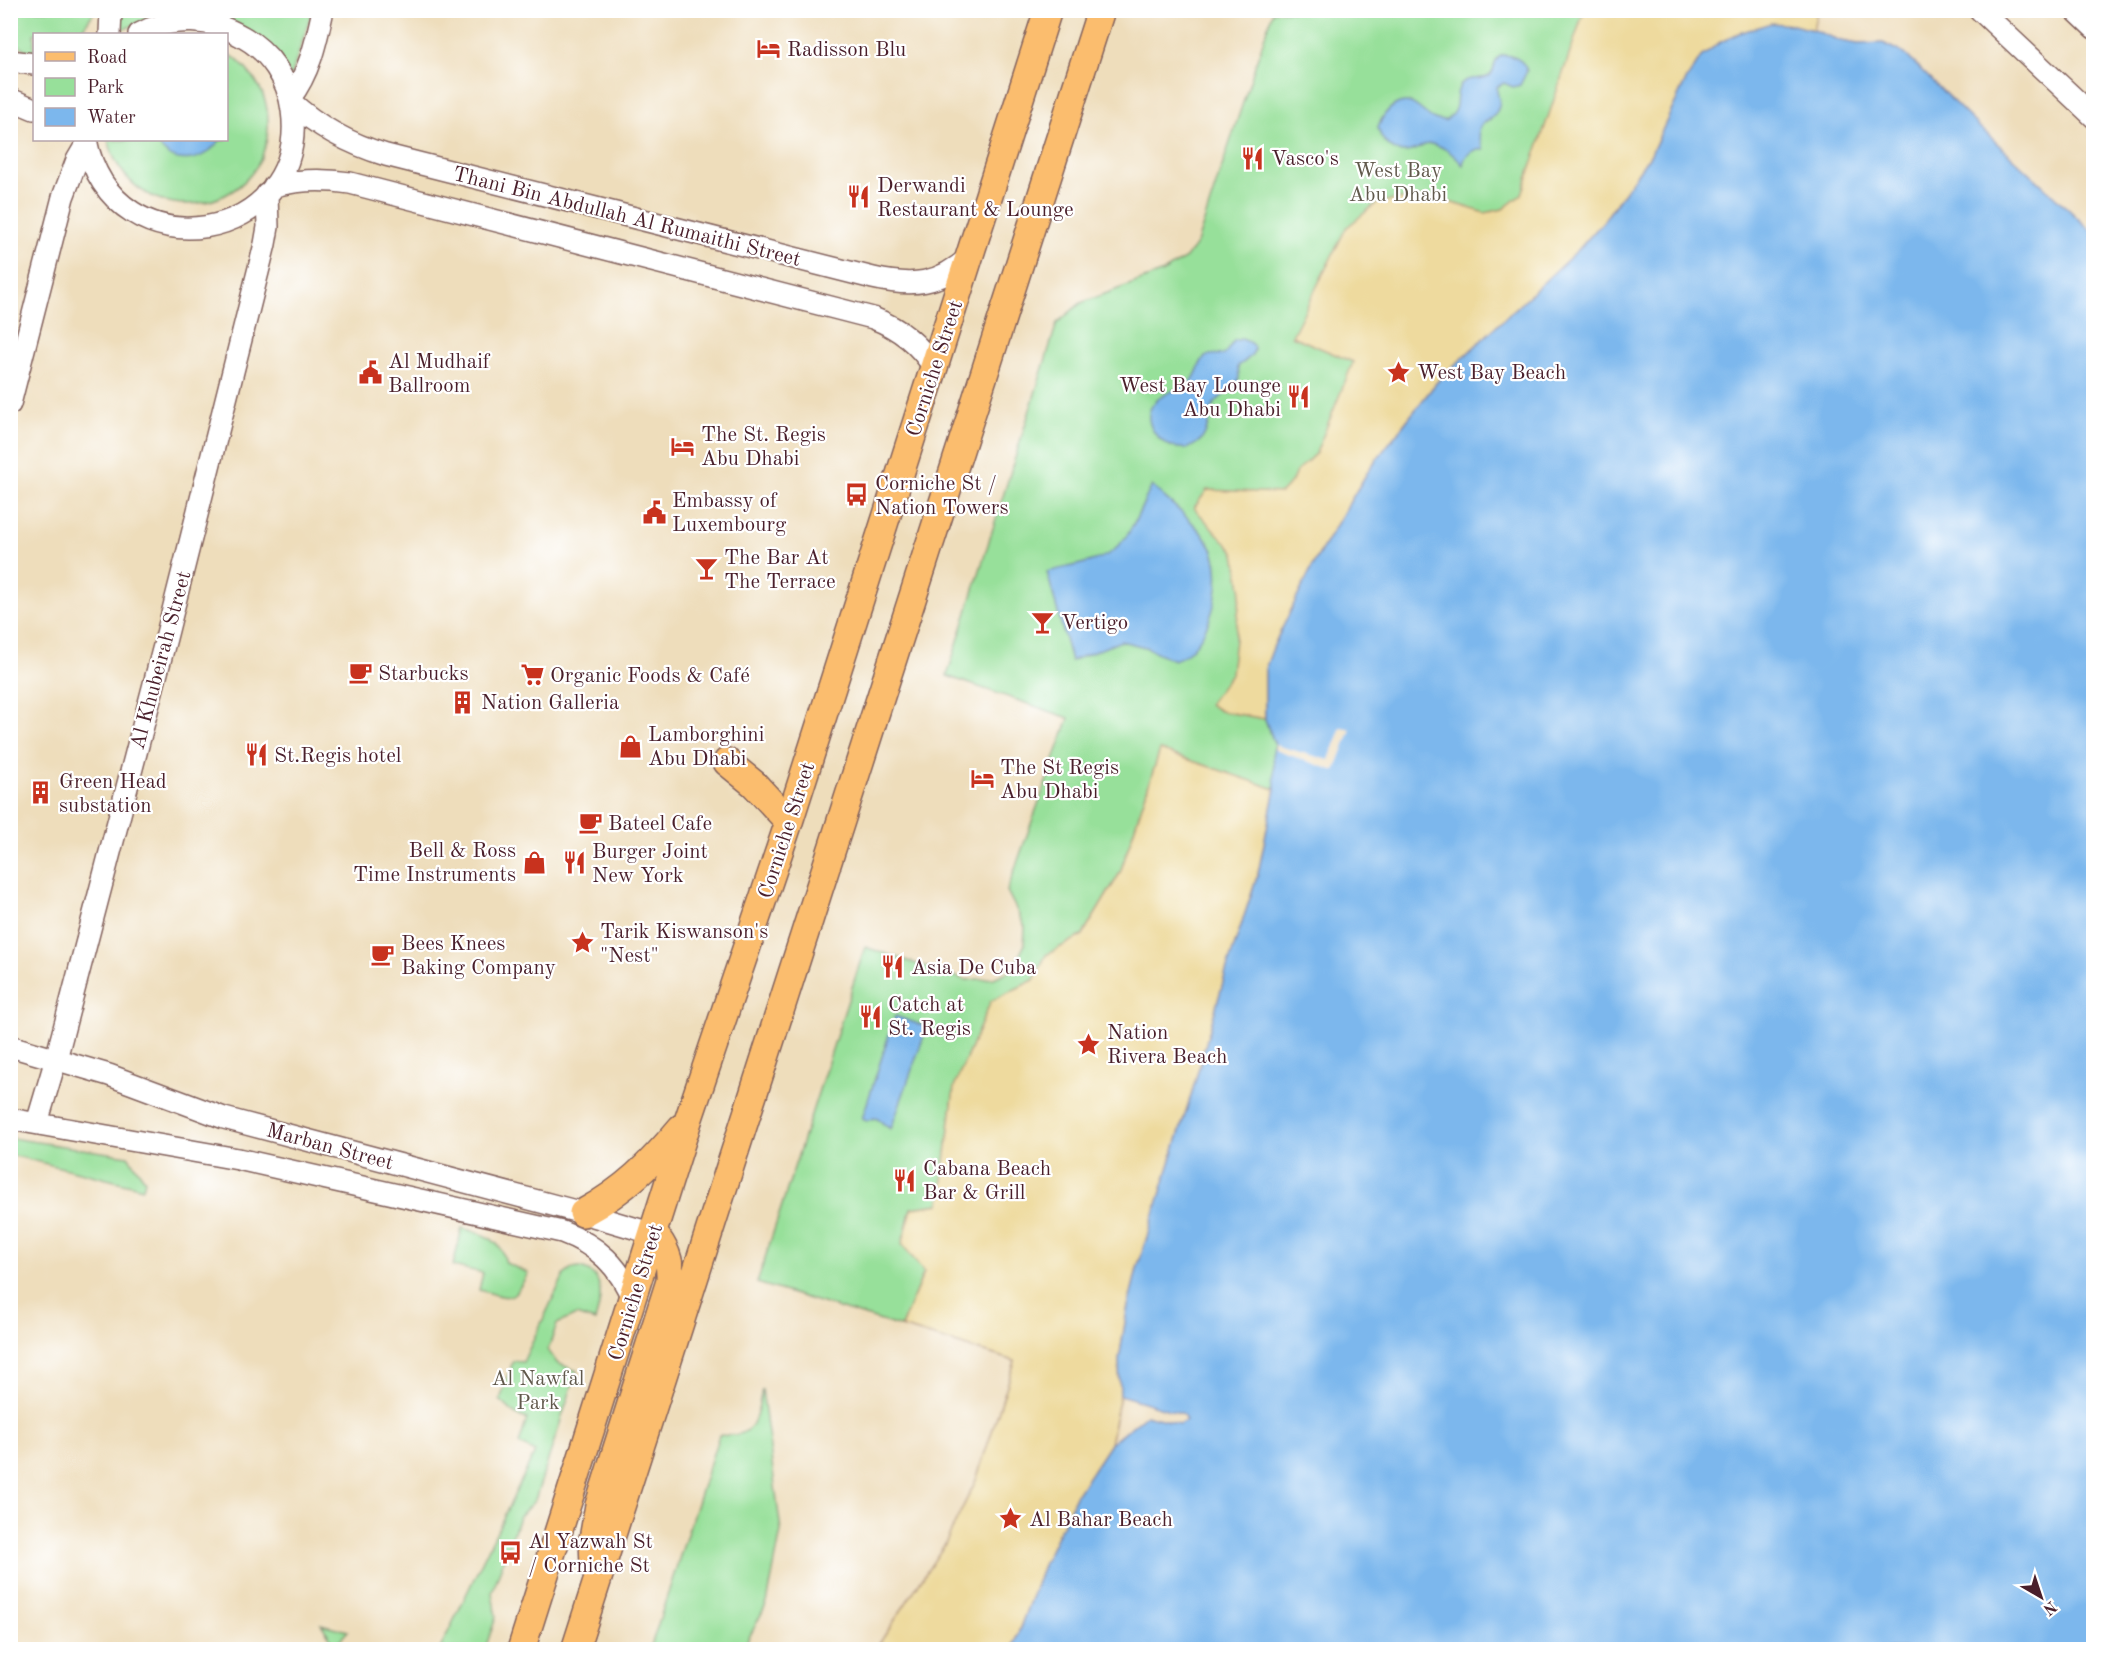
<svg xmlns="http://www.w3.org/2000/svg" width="2104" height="1660" font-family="'Old Standard TT',serif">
<rect width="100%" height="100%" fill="#fff"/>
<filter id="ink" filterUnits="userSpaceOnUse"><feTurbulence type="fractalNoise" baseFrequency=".0167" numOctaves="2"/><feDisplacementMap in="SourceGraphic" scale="12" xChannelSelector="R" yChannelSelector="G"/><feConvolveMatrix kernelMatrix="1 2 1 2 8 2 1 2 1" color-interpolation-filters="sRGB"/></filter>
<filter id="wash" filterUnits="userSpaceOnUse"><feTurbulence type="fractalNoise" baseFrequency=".008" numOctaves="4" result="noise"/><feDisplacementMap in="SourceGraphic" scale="24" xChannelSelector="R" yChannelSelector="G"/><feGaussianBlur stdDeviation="1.35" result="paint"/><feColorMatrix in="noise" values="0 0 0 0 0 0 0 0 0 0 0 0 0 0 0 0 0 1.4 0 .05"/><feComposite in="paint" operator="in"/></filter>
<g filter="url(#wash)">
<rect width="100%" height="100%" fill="#edb"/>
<path fill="#97e09a" stroke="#708062" stroke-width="1.5" d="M11 10H95V11L79 34H34V52H29L11 40Z
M121 11H312L291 77 238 25 204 12H174L148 19 115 33Z
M1273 11H1698L1651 154 1265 719 1275 745V789L1160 751 1120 873 1083 935 1046 955 1034 980 991 1001 954 1087 940 1204 911 1208 902 1244 924 1272 901 1327 757 1283 865 947 966 980 994 978 1012 970 1024 946 1025 927 1007 891 1069 718 947 676 1057 323 1081 303 1163 272 1186 258 1197 243Z
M227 53C240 60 250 73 258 85 266 98 269 114 268 129 263 208 159 232 118 165 113 158 111 148 108 140H226Z
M11 1138 128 1156 145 1180 143 1188 11 1155Z
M462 1228C484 1235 500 1237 506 1263L528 1273C512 1304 510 1298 479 1290L483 1273 453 1266Z
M580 1268C607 1274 601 1302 595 1321L576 1315 557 1324 548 1350 557 1363 577 1371 535 1500 519 1517 492 1593 496 1617 485 1649H440L535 1452 519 1444 527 1419 516 1415 500 1400 513 1361 523 1362 564 1275 572 1269Z
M762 1389 781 1531 767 1603 743 1649H650L719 1435C756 1439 756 1419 762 1389Z
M321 1624 348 1631 335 1645Z"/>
<path fill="#eeda9e" stroke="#9c7c64" stroke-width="1.5" d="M1584 11H1817L1813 30 1793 25 1739 33 1719 43 1701 57 1685 82 1651 154 1603 222 1578 250 1437 382 1370 468 1315 561 1275 643 1265 670V719L1220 711 1209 704 1231 674 1241 588 1235 553 1194 508 1207 490 1281 493 1292 481 1296 472 1316 453 1353 362 1292 336 1346 228 1378 202 1430 196 1485 213 1503 209 1522 194Z
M1160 750 1275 789 1258 874 1228 965 1193 1089 1137 1269 1127 1311 1119 1360 1120 1395 1110 1444 1077 1494 1044 1563 1012 1649 875 1650 945 1544 976 1480 1015 1361 901 1327 924 1272 902 1244 912 1208 940 1204 954 1087 991 1001 1034 980 1046 955 1083 935 1120 873Z"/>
<path fill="#7cb7ed" stroke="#636b8c" stroke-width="1.5" d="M1771 23 1793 25 1813 30 1841 41 1858 44 1883 43 1905 54 1973 121 2093 232V1649L1012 1650 1044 1563 1077 1494 1110 1444 1146 1415 1180 1424 1186 1420 1183 1414 1120 1395 1119 1360 1127 1311 1137 1269 1193 1089 1228 965 1258 874 1275 789 1273 751 1275 745 1265 719V669L1275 643 1315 561 1370 468 1437 382 1578 250 1603 222 1651 154 1685 82 1701 57 1719 43 1739 33Z
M1502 55C1514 55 1523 59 1527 71L1520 85 1513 87 1504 83 1497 87C1496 94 1501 99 1499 106 1492 131 1469 112 1484 150 1473 149 1464 154 1463 165 1454 155 1445 146 1431 144 1423 143 1421 148 1414 150 1397 157 1382 144 1378 128 1381 119 1386 110 1395 105 1417 92 1425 125 1446 120 1463 106 1452 100 1460 86 1466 76 1478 80 1487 77 1497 73 1491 61 1502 55Z
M156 140H220C203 163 171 169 156 140Z
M1241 339C1265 346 1251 358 1238 366 1238 370 1239 372 1239 376 1239 389 1222 393 1215 403 1207 416 1211 434 1196 444 1171 461 1133 423 1156 401 1165 392 1179 389 1189 383 1199 377 1198 357 1210 355 1214 354 1220 355 1224 355L1234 341Z
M1152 486C1171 504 1196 522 1210 545 1229 576 1210 650 1174 660L1145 647 1121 641 1071 661 1047 572C1065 567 1095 563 1110 553 1132 538 1140 507 1152 486Z
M895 1016 927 1027 891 1129C881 1125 879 1113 867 1121L862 1119Z"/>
<path fill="#edb" d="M1341 727 1351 729 1335 771 1275 750V745L1329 760Z"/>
</g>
<g filter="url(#ink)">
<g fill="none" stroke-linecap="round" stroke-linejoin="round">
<defs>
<path id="minor" d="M1980 10 2094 117
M2075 10 2094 28
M110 34 111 10
M10 61 34 64
M290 98C310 72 316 42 323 10
M10 99 34 109
M291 102C319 128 350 144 386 155L873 278C912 287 939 285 969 257
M86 140C114 278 310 243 292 110 288 79 270 52 243 37 212 18 172 16 139 34
M274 186C300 179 324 179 350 183L873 318C899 328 919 343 934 368
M10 404 63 197 77 160 87 143
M10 1046 109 1075 224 1118 583 1213 654 1234
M10 1119 238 1159 562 1232C597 1245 620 1266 633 1301
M37 1123 56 1059 166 638 265 244 268 227 267 194"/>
<path id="major" d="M727 762 754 784 789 822
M583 1213C625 1190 651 1164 681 1128
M594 1567 593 1539 599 1505 670 1281C671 1262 666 1248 654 1234
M521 1650 689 1118 789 822 1048 10
M575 1650 1101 10"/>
</defs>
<use href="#minor" stroke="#83625d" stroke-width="24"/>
<use href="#major" stroke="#83625d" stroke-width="30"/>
<use href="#minor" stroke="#fff" stroke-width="21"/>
<use href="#major" stroke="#fbbd6e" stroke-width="27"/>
</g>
</g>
<defs>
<symbol id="hotel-bare" viewBox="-9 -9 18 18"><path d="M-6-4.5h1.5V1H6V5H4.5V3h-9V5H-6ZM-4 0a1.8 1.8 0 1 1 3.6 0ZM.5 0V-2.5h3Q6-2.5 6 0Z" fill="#c8321e" stroke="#fff" stroke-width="2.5" paint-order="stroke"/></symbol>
<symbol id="restaurant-bare" viewBox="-9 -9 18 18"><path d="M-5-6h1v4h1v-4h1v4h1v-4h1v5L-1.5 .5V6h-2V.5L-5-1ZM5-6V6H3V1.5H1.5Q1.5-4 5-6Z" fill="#c8321e" stroke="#fff" stroke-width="2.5" paint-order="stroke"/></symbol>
<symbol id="sight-bare" viewBox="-9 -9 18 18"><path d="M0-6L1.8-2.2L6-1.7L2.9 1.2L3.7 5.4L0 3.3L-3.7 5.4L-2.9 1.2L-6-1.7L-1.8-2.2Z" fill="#c8321e" stroke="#fff" stroke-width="2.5" paint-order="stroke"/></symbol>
<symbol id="civic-bare" viewBox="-9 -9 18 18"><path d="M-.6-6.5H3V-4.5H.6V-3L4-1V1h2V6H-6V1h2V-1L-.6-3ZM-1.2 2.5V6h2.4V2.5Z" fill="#c8321e" stroke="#fff" stroke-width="2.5" paint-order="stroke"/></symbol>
<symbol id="bus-bare" viewBox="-9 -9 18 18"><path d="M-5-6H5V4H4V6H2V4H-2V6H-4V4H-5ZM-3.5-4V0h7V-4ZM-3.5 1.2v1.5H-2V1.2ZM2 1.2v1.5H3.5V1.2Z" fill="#c8321e" stroke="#fff" stroke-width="2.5" paint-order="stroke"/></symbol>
<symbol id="bar-bare" viewBox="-9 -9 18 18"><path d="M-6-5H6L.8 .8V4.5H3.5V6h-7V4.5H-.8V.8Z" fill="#c8321e" stroke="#fff" stroke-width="2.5" paint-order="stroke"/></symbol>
<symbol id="cafe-bare" viewBox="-9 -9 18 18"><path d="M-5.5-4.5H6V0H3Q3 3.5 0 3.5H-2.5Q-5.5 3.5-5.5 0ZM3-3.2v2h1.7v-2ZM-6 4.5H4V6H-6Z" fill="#c8321e" stroke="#fff" stroke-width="2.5" paint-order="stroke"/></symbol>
<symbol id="supermarket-bare" viewBox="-9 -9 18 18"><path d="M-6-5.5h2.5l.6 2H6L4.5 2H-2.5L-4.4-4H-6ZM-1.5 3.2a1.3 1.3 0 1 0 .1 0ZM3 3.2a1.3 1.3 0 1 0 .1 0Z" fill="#c8321e" stroke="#fff" stroke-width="2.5" paint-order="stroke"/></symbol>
<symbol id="building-bare" viewBox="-9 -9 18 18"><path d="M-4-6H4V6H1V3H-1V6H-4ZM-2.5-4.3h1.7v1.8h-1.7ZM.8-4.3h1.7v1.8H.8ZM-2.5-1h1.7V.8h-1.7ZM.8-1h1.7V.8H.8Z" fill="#c8321e" stroke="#fff" stroke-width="2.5" paint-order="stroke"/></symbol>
<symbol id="shop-bare" viewBox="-9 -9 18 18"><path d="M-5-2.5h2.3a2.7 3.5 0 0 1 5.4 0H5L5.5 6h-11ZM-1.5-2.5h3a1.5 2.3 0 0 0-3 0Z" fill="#c8321e" stroke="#fff" stroke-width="2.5" paint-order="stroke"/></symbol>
</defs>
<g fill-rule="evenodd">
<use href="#hotel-bare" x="752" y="32" width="33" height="33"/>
<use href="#restaurant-bare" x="1236" y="142" width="33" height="33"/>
<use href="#restaurant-bare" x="842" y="180" width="33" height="33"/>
<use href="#sight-bare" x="1382" y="356" width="33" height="33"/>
<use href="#civic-bare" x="354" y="356" width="33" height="33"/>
<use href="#restaurant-bare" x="1282" y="380" width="33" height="33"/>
<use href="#hotel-bare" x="666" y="430" width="33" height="33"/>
<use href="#bus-bare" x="840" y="478" width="33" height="33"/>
<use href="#civic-bare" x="638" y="496" width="33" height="33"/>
<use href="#bar-bare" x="690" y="552" width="33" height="33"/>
<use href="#bar-bare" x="1026" y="606" width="33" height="33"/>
<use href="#cafe-bare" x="344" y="656" width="33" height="33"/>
<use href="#supermarket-bare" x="516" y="658" width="33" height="33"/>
<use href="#building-bare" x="446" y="686" width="33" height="33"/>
<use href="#shop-bare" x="614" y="730" width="33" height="33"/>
<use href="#restaurant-bare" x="240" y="738" width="33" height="33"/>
<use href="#hotel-bare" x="966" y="762" width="33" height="33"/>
<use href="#building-bare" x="24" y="776" width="33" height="33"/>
<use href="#cafe-bare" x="574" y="806" width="33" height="33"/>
<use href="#shop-bare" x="518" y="846" width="33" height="33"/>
<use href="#restaurant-bare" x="558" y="846" width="33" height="33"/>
<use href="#sight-bare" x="566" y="926" width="33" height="33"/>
<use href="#cafe-bare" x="366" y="938" width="33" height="33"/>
<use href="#restaurant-bare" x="876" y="950" width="33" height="33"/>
<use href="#restaurant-bare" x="854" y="1000" width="33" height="33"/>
<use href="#sight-bare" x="1072" y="1028" width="33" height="33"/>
<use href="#restaurant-bare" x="888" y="1164" width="33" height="33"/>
<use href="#sight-bare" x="994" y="1502" width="33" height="33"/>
<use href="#bus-bare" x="494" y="1536" width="33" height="33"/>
</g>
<g text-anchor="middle" stroke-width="4.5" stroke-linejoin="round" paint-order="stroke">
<g font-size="21" fill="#4a1f2b" stroke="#fff" text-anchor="start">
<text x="787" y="56">Radisson Blu</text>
<text x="1271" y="165">Vasco's</text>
<text x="877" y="192">Derwandi<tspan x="877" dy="24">Restaurant &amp; Lounge</tspan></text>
<text x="388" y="368">Al Mudhaif<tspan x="388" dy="24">Ballroom</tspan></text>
<text x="1417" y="379">West Bay Beach</text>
<text x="1281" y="392" text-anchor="end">West Bay Lounge<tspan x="1281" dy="24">Abu Dhabi</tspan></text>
<text x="701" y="441">The St. Regis<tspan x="701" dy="24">Abu Dhabi</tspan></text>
<text x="875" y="490">Corniche St /<tspan x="875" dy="24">Nation Towers</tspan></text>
<text x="672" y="507">Embassy of<tspan x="672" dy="24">Luxembourg</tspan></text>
<text x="724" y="564">The Bar At<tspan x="724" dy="24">The Terrace</tspan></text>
<text x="1061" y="629">Vertigo</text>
<text x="378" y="680">Starbucks</text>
<text x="550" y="682">Organic Foods &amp; Café</text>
<text x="481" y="709">Nation Galleria</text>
<text x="648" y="741">Lamborghini<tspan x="648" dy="24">Abu Dhabi</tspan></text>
<text x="274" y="762">St.Regis hotel</text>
<text x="1000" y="774">The St Regis<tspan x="1000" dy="24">Abu Dhabi</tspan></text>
<text x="59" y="788">Green Head<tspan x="59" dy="24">substation</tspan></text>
<text x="608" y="830">Bateel Cafe</text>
<text x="516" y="857" text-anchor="end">Bell &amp; Ross<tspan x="516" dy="24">Time Instruments</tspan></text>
<text x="592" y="858">Burger Joint<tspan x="592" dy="24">New York</tspan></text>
<text x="600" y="938">Tarik Kiswanson's<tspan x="600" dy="24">"Nest"</tspan></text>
<text x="401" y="950">Bees Knees<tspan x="401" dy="24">Baking Company</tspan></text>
<text x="911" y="974">Asia De Cuba</text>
<text x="888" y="1011">Catch at<tspan x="888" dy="24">St. Regis</tspan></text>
<text x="1107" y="1039">Nation<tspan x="1107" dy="24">Rivera Beach</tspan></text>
<text x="923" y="1175">Cabana Beach<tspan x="923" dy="24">Bar &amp; Grill</tspan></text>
<text x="1029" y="1526">Al Bahar Beach</text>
<text x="528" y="1548">Al Yazwah St<tspan x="528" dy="24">/ Corniche St</tspan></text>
</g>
<g font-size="21" fill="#61594c" stroke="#fff">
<text x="1398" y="177">West Bay<tspan x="1398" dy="24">Abu Dhabi</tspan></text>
<text x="538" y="1385">Al Nawfal<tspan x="538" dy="24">Park</tspan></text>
</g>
<g font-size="21" fill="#4a1f2b" stroke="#fff">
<text transform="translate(627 216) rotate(14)" y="7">Thani Bin Abdullah Al Rumaithi Street</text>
<text transform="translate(934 368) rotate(-72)" y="7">Corniche Street</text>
<text transform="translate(160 660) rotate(-75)" y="7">Al Khubeirah Street</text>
<text transform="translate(786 830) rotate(-72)" y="7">Corniche Street</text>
<text transform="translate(330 1146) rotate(15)" y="7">Marban Street</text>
<text transform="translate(635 1292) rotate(-73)" y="7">Corniche Street</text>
</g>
</g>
<rect width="2104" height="1660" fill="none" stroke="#fff" stroke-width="36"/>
<rect x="33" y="33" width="195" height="108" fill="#ffffff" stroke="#b7a5aa" stroke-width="1.5"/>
<rect x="45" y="52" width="30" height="9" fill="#fbbd6e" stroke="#b7a5aa" stroke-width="1.5"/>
<text x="87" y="63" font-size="18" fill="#4a1f2b">Road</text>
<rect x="45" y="78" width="30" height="18" fill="#97e09a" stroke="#b7a5aa" stroke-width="1.5"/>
<text x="87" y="93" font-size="18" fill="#4a1f2b">Park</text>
<rect x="45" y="108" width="30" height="18" fill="#7cb7ed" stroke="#b7a5aa" stroke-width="1.5"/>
<text x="87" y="123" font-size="18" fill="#4a1f2b">Water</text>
<g transform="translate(2041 1597) rotate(141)" stroke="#ffffff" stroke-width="4.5" paint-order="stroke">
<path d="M0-4.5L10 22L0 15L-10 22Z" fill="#4a1f2b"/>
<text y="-9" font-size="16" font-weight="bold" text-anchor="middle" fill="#4a1f2b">N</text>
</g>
</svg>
